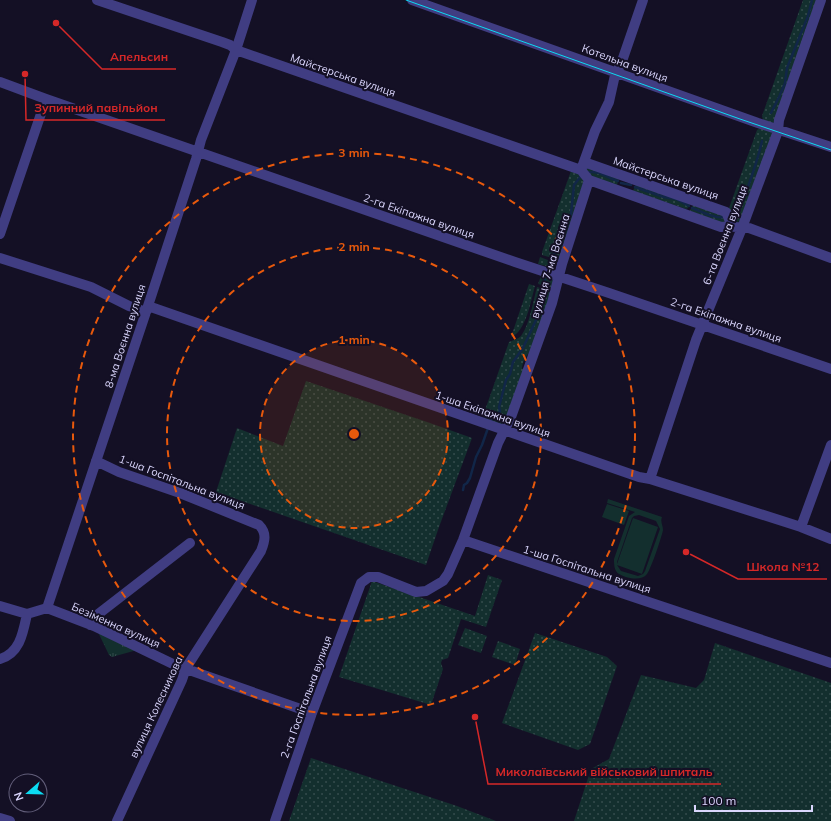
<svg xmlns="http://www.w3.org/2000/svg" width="831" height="821" font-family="Mulish,sans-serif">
<defs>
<pattern id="grass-dots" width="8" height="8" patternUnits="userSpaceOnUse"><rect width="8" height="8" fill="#132f2e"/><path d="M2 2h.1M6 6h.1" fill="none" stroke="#354c4d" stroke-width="1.8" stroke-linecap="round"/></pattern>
<pattern id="park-tufts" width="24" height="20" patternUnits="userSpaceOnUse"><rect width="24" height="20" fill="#132f2e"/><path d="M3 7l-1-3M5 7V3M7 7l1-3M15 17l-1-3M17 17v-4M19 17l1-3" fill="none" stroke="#354c4d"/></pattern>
</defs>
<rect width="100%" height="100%" fill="#141025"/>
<path fill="url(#grass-dots)" d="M803 0H819L776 122 773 123 763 120 762 116Z
M761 127 771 131 773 137 741 221 737 222 731 219 729 208 757 130Z
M586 167 619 178 617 185 613 186 586 173Z
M571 171H580L585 184 559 260 542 255V252Z
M636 184 690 204 688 208 686 209 633 191Z
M693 205 724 213 725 224 690 211Z
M540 257 558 264 546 266 538 264Z
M541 276 555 280 553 288 538 284Z
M529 284 535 286C531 300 526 332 511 337Z
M537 287 553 292 534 349C527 354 523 359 522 368L525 372 503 425 484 418V413L509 342C513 340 518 339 521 336 530 324 533 301 537 287Z
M306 381 430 423 472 438 439 527 426 565 216 492 237 428 283 446Z
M488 575 502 580 486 627 461 619 448 658 442 660 441 663 443 669 431 705 339 677 372 581 475 616Z
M465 628 487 636 481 653 458 645Z
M535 633 607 657 617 666 590 744 578 750 502 723Z
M498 641 520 649 515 665 492 657Z
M715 643 831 683V821H574L591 769 609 759 641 675 696 688 704 680Z
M311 758 457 806 496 821H289Z"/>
<path fill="url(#park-tufts)" d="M97 630 137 650 112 657 109 655Z"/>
<path fill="#132f2e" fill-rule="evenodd" d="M608 499 662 517C660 522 663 525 663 530 662 536 651 569 647 574 641 582 626 578 619 574 614 571 614 564 614 559L629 516 635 512 607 503ZM639 515 656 521 660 529 645 571 643 574 638 576 621 571 617 565 642 574 658 527 633 518 617 564V562L632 518 634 516Z
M607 504 629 511 624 525 602 517Z"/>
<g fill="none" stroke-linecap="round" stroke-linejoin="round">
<path stroke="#112648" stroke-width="2.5" d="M771 113 780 95 785 83 787 68 808 16 812 0
M587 173C597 169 608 178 618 181
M621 183 631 185
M635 187 664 197 676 199 689 206
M692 208C703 212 714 219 726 217
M730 216C731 215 734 214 735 213 744 204 759 155 762 141
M550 265 562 232 571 214 574 185 581 176
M491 421 493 417H496L500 411 499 407 506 380 510 374 513 362 523 348 536 320 541 293 545 280
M463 490 464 485 467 483 470 478 476 457 482 445 488 428"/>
<path stroke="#403d82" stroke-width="10" d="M97 0 222 42 230 45 236 50 581 170
M412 0 758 123 831 147
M0 82 46 99 515 262 609 293 831 369
M584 162 726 212 732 226
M589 180 721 227C731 225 739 228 749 228L831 258
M0 234 46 99
M0 258 91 287 129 306 146 312
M148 306 639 477 650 479 801 527 831 539
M96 461 119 472 180 493 259 525C267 533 265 541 261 551L186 668 182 680 117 821
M650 479 696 340 742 228 778 131 779 120 821 0
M801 527 831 445
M463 540 831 663
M0 606 27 614
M47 608 94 626 175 665 312 713
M90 625 97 615 190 543
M0 659C20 653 23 633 27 614L47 608 146 312 196 159 201 140 236 50 252 0
M0 818 10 821
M275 821 312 713 361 583 369 577H378L416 592 426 591 443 581 448 574 463 540 498 443 511 417 552 303 562 264 589 180 581 170 595 131 609 102 615 75 621 64 643 0"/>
<path stroke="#0cdcf3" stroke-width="1" d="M406 0 740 119 831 150"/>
</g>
<circle cx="354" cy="434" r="94" fill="#e8590c" fill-opacity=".12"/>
<g fill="none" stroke="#e8590c" stroke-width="2" stroke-dasharray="7 5">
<circle cx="354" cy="434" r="94"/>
<circle cx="354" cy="434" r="187"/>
<circle cx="354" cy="434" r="281"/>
</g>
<g text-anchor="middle" stroke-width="4" stroke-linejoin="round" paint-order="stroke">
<g font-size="11" fill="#dad6fd" stroke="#141025">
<text transform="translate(625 63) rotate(20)" y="4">Котельна вулиця</text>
<text transform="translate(343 75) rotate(19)" y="4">Майстерська вулиця</text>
<text transform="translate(666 178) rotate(19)" y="4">Майстерська вулиця</text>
<text transform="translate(419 216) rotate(19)" y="4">2-га Екіпажна вулиця</text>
<text transform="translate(725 235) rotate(-69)" y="4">6-та Воєнна вулиця</text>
<text transform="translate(550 266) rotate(-73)" y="4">вулиця 7-ма Воєнна</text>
<text transform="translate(726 320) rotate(19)" y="4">2-га Екіпажна вулиця</text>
<text transform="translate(125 336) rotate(-72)" y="4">8-ма Воєнна вулиця</text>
<text transform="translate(493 414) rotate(19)" y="4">1-ша Екіпажна вулиця</text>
<text transform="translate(182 482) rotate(21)" y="4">1-ша Госпітальна вулиця</text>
<text transform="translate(587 569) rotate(18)" y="4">1-ша Госпітальна вулиця</text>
<text transform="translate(116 625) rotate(24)" y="4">Безіменна вулиця</text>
<text transform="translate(306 697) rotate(-70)" y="4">2-га Госпітальна вулиця</text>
<text transform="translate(156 707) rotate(-65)" y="4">вулиця Колесникова</text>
</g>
</g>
<circle cx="354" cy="434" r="6" fill="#e8590c" stroke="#141025" stroke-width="2"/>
<g font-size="12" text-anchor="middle" font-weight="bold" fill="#e8590c" stroke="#141025" stroke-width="4" stroke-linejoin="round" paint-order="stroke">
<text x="354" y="157">3 min</text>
<text x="354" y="251">2 min</text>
<text x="354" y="344">1 min</text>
</g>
<path fill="none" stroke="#d62828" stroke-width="1.5" d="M56 23L102 69H176M25 74L26 120H165M686 552L738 579H827M475 717L488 784H721"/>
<g fill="#d62828" stroke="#141025" stroke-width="1.5">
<circle cx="56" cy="23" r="4"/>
<circle cx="25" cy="74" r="4"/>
<circle cx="686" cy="552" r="4"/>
<circle cx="475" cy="717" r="4"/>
</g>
<g font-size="12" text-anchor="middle" font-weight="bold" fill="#d62828" stroke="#141025" stroke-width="4" stroke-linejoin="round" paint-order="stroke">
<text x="139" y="61">Апельсин</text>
<text x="96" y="112">Зупинний павільйон</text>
<text x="783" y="571">Школа №12</text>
<text x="604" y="776">Миколаївський військовий шпиталь</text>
</g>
<g transform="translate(28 793) rotate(250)"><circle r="19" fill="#141025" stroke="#635f7b"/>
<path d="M0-3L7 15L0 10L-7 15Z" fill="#0cdcf3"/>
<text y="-6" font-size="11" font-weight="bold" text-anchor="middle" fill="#dad6fd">N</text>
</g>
<path d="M695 805v6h117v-6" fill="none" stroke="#dad6fd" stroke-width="2"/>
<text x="701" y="805" font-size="12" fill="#dad6fd" stroke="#141025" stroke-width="3" paint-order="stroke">100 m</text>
</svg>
